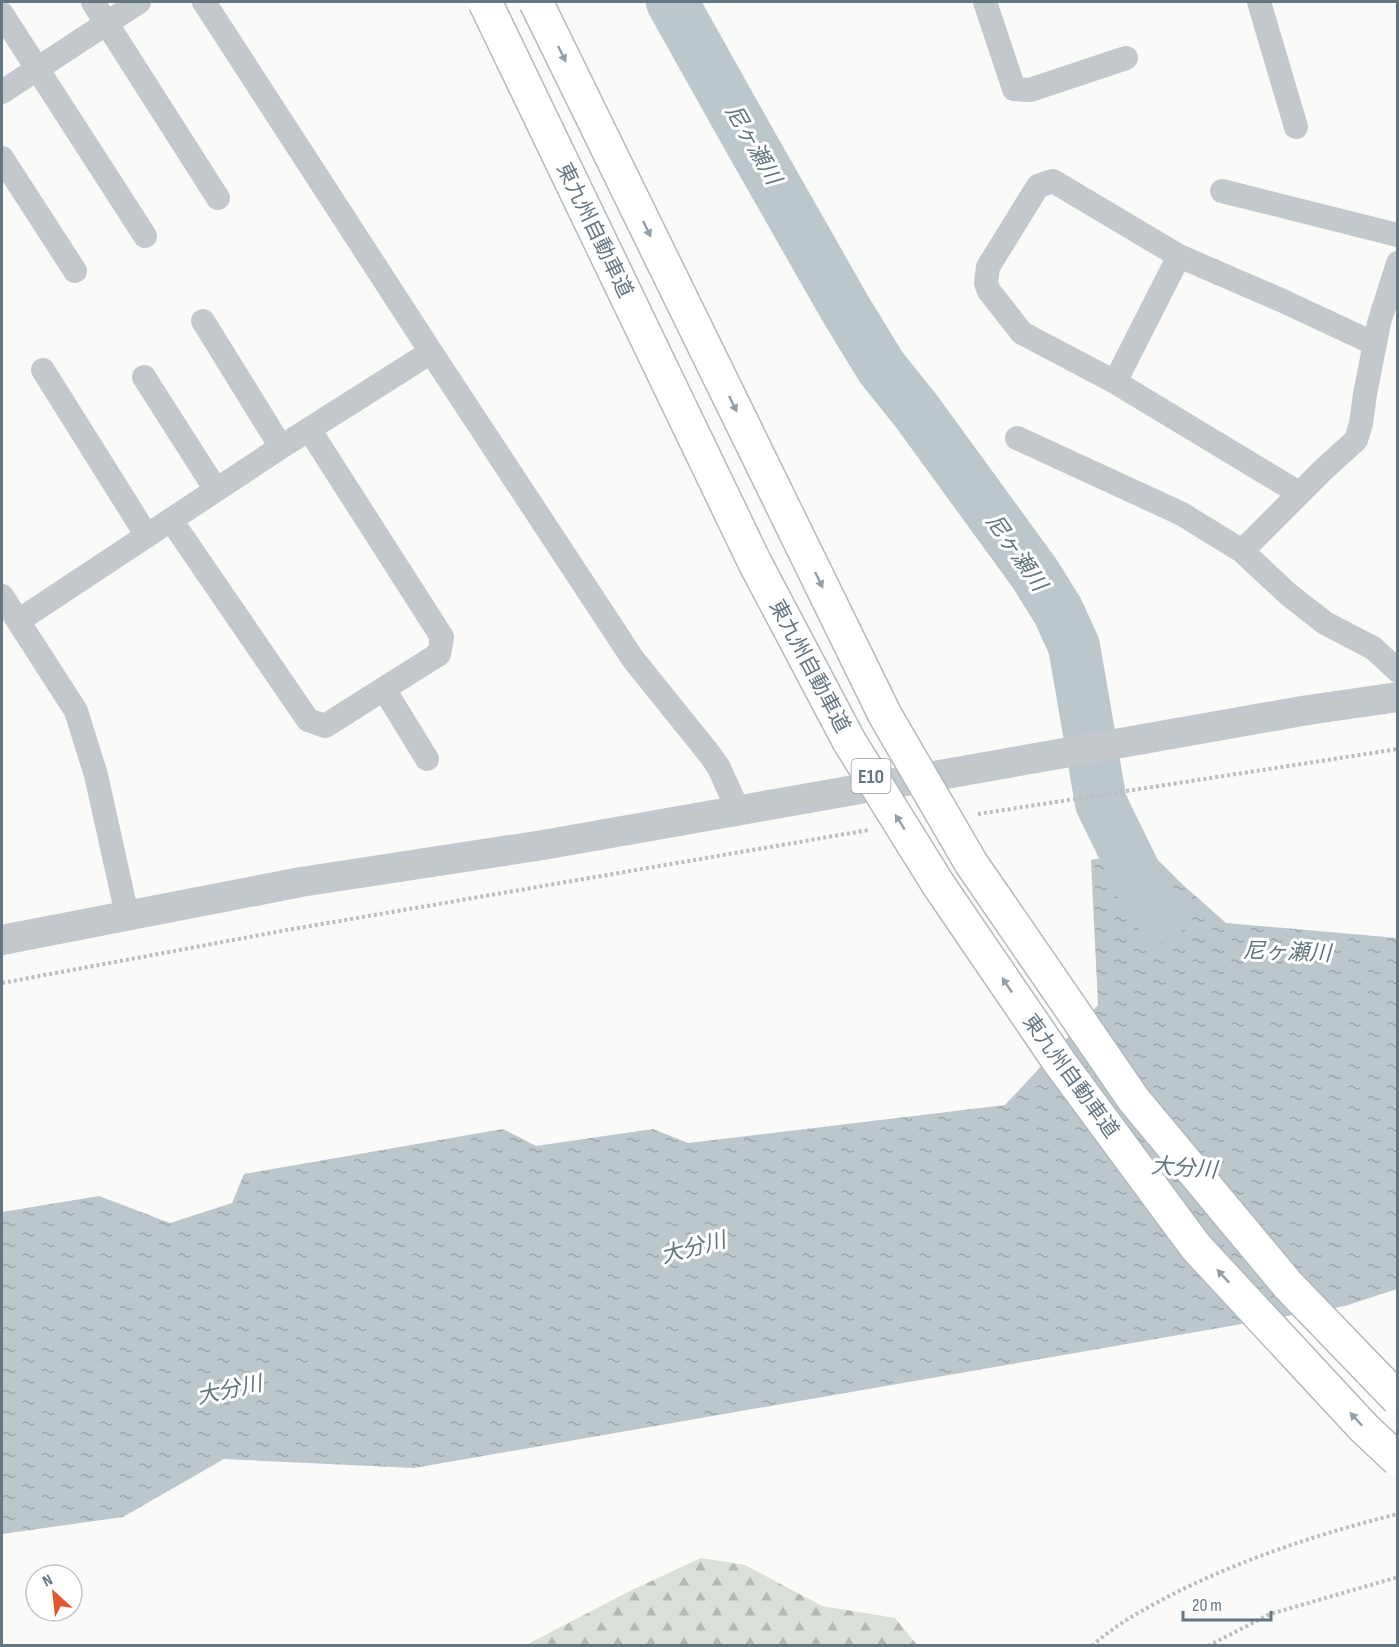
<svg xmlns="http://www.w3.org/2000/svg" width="1399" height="1647" font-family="'Sofia Sans Condensed','Noto Sans JP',sans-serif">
<defs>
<pattern id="forest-firs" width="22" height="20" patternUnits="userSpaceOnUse" patternTransform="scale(1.5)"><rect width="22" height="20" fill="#dadfd7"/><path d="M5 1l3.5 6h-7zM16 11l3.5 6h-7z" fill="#b4b9b4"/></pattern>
<pattern id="water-ripples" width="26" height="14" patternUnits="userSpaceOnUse" patternTransform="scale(1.5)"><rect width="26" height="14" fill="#bbc7cb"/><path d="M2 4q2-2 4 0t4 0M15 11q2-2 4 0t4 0" fill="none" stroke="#9ca6aa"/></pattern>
</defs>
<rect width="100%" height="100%" fill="#fafaf8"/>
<path fill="url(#forest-firs)" d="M701 1558 745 1565 822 1606 895 1618 917 1645H526L632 1590Z"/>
<path fill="url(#water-ripples)" d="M1147 849 1182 884 1226 923 1397 938V1289L1345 1306 414 1468 224 1459 123 1517 2 1534V1212L99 1196 170 1223 232 1203 244 1174 503 1129 536 1146 653 1129 688 1143 1005 1105 1098 1005 1091 860Z"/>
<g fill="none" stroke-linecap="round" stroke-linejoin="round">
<path stroke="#bbc7cb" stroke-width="52" d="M672 2 751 143 845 308 881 367 917 412 1035 574 1058 611 1074 646 1101 803 1144 891 1161 916"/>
<path stroke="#bbbfc2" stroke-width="4" stroke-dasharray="3 3" stroke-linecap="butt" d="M978 814 1398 749
M2 983 287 930 869 830
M1092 1646C1117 1623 1148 1607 1177 1592 1248 1557 1321 1533 1398 1514
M1208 1646 1270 1614 1398 1577"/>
<path stroke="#c3c8cc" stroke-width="24" d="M93 2 218 198
M204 2 431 352 633 659 711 756 719 768 739 812
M985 2 1014 89 1030 90 1126 58
M1259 2 1296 127
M2 14 145 236
M2 92 139 2
M2 158 75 271
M1222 191 1398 235
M203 321 281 447
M43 370 147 536
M144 377 216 490
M1115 382 1179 256
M1017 438 1182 514 1242 551 1322 471 1356 440 1361 424 1365 394 1379 323 1398 263
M1299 493 1115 382 1022 333 989 291 986 283 988 267 1038 186 1053 181 1179 256 1283 301 1375 344
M171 520 308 720 325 726 439 654 442 637 309 429
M1242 551 1288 594 1325 623 1373 648 1398 671
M2 596 76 711 96 775 127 915
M18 621 281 447 431 352
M384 689 427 759"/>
<path stroke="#c3c8cc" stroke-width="30" d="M2 940 301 882 543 845 1308 710 1398 697"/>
<defs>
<path id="motorway-bridge" d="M485 2 755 563 849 741 938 884 1060 1063 1196 1247 1364 1428 1398 1460
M536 2 885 715 971 863 1134 1100 1288 1285 1398 1399"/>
</defs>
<use href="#motorway-bridge" stroke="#b4b9bd" stroke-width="36" stroke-linecap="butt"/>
<use href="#motorway-bridge" stroke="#fff" stroke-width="33"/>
</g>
<defs><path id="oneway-solid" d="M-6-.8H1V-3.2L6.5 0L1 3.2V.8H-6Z" transform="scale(1.5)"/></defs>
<g fill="#939fa8">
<use href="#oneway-solid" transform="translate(562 54) rotate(64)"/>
<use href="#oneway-solid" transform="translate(647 229) rotate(64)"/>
<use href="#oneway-solid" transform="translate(733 404) rotate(64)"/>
<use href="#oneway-solid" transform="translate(819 580) rotate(64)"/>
<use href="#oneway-solid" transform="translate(900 822) rotate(-122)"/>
<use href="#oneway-solid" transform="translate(1007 985) rotate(-124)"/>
<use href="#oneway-solid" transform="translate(1223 1276) rotate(-133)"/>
<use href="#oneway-solid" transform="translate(1356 1419) rotate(-133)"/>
</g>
<g text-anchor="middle" stroke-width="6" stroke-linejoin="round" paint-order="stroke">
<rect fill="#fff" stroke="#939fa8" stroke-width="1.5" x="851.5" y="759" width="39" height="34" rx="4.5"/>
<g font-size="20" font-weight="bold" fill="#657683">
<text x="871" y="783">E10</text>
</g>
<g font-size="21" fill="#657683" stroke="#fff">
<text transform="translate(595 230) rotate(64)" y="7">東九州自動車道</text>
<text transform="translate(810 666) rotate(62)" y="7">東九州自動車道</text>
<text transform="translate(1071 1076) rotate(54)" y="7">東九州自動車道</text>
</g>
<g font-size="22" font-style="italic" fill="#60757c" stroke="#fff">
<text transform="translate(754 144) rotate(60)" y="8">尼ヶ瀬川</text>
<text transform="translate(1017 552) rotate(55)" y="8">尼ヶ瀬川</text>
<text transform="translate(1287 951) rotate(2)" y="8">尼ヶ瀬川</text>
<text transform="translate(1184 1167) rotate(4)" y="8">大分川</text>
<text transform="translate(693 1247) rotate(-15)" y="8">大分川</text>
<text transform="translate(229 1389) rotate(-12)" y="8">大分川</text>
</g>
</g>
<rect width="1399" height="1647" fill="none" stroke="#657683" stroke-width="6"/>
<g transform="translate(54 1593) rotate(333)"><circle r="28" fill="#ffffff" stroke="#c1c8cd" stroke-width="1.5"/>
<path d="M0-4.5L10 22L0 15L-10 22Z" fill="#e4572e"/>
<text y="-9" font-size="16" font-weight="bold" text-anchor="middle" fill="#657683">N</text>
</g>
<path d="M1183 1611v9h88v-9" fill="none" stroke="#657683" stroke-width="3"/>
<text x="1192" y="1611" font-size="18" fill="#657683" stroke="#ffffff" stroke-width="4.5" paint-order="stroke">20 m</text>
</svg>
